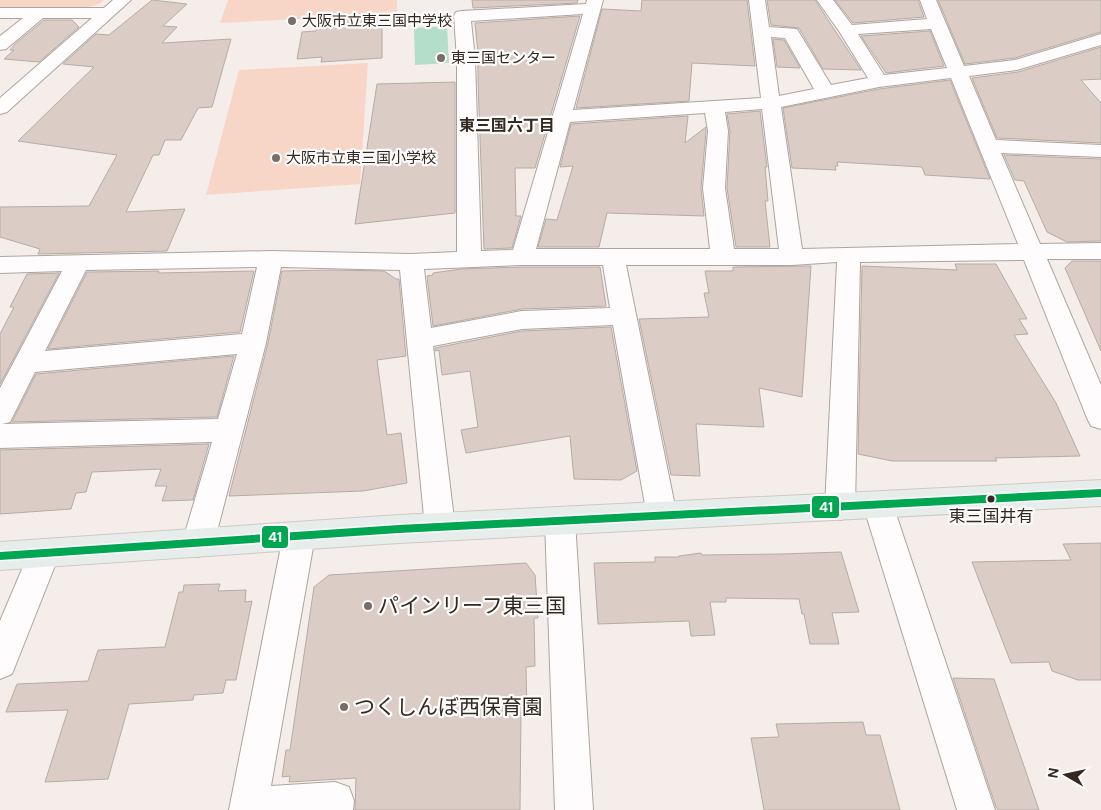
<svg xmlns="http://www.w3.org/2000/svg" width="1101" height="810" font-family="'DM Sans','Noto Sans JP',sans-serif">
<rect width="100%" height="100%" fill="#f5ede9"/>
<path fill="#f7d6c7" d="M0 0H104L99 4 86 8 0 7Z
M228 0H397V14L220 23Z
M368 63 360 184 206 195 239 70Z"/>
<path fill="#b4deca" d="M447 26 449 63 415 65 414 28Z"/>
<path fill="#dbccc5" stroke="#b5aca6" d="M152 0 187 4 163 26 177 27 162 43 231 39 212 107 198 108 181 140H165L159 155H153L126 212 185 209 167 251 38 254 40 249 0 237V207L89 206 117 155 18 141 94 67 63 64 96 34 109 35Z
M472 0H578L577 3 473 8Z
M642 0H747L755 66 692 63 689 101 576 108 602 9 641 11Z
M767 0H815L861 70 823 69 799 28 771 25Z
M835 0H918L924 17 853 23Z
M938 0H1101V32L1015 58 965 64Z
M580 16 535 168H515L516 216H521L512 248 484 249 478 81V52L475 23Z
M382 17V58L321 62 322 57 297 59 302 32 316 31 317 21Z
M44 20H72L79 27 39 62 4 59 14 50H10L15 44Z
M930 31 944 66 886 73 861 36Z
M773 39 784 40 800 68 777 67Z
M1101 47V79L1081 80 1101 103V143L997 138 972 78 1018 72Z
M950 80 990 179 925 175 922 167 837 162 838 166H835L836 170 792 168 783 108 879 89Z
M455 82V213L355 224 377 84Z
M760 111 767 167H765L768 201H765L770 247H736L727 188 730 131 727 114Z
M688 116 685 143 706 127V131L701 188 704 216 607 213 599 247H538L546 219 557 220 573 166 560 167 571 124Z
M1004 155 1101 159V241L1067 242 1047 232 1024 181 1015 180Z
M1072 261H1101V351L1065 268Z
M955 264H996L1027 319H1019L1028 334 1014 335 1056 403 1080 456 995 458 997 461H892L858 454 862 266 957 270Z
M811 266 802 397 759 388 764 427 696 424 700 476 671 475 639 319 709 317 704 293H709L705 271H733V267Z
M522 267H600L606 306 522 309 433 326 427 276 433 275V273L461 269Z
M331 270 384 271 396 279H399L406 356 377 360 387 435 401 433 407 483 363 491 229 496 268 343 282 271Z
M159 271 158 273 254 271 240 332 48 349 87 272Z
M59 273 0 384V334L14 307H10L27 274Z
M611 327 637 471 621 480 574 479 570 436 466 453 461 430 478 427 470 371 442 375 439 350 435 351V348L522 331Z
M234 356 217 417 12 422 36 374Z
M209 444 193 500 162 501 167 486H155L161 469 92 472 86 492 76 493 71 509 0 514V450Z
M1101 543V680H1078L1052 671 1049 662 1011 663 972 562 1071 560 1063 544Z
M841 552 859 612 832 613 839 644H810L804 614H802L799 599 726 598V602H710L715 635 691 636 689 621 598 624 594 563 655 562V557H679V556L701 553 702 555 781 554Z
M526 563 535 575 538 618H534L535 666 526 667 527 712H521L520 810H355L356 778 289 782 290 776 282 777 286 750H290L314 587 329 575Z
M220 584 218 591 246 590 245 602 252 601 236 680H226L223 693 194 695 193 700 129 704 108 779 45 782 68 710 6 712 17 684 88 681 98 650 165 647 179 592H183L184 585Z
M953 678 994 679 1039 810H998L996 807Z
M863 722 866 735H880L900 810H764L751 738 779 737 776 724Z"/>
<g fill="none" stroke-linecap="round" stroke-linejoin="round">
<defs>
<path id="minor" d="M113 0H131L7 112 0 114V98L92 18H43L6 49 0 50V36L23 18H0V8H104Z
M587 0H603L573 110 761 98 749 0H765L769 27 797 29 831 85 868 78 839 31 817 0H833L852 25 927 19 920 0H936L964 66 1015 60 1101 34V45L1017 70 969 76 996 140 1101 145V157L1001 153 1040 244 1101 243V259H1047L1101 385V429L1091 426 1087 418 1024 260 860 262 855 507 851 516 840 520 829 516 825 507 837 262 792 265H626L677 516 673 525 662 529 651 525 647 516 613 325 522 329 433 346 455 527 451 537 440 541 429 537 425 527 400 270 281 267 266 343 214 543 209 553 198 557 187 553 182 543 212 442 0 448V388L62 271 0 273V257L271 251 411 254 457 252V59L454 16 456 12 462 11 586 4ZM583 14 513 250 481 251 475 59 471 21ZM931 29 947 68 884 75 858 34ZM771 37 785 38 814 89 779 96ZM951 78 1018 244 802 249 781 107 879 87ZM762 109 779 249H734L725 188 728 131 725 112ZM705 113 708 131 703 188 710 249H536L570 122ZM522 265H603L610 308 522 311 431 328 424 269ZM257 267 242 334 45 351 86 270ZM237 354 218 419 2 424 10 422 35 372Z
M878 492 889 496 893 505 995 810H957L863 505 867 496Z
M560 507 571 511 575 521 593 810H555L545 521 549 511Z
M299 522 310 526 315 536 271 786 335 782 349 787 354 801 353 810H229L283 536 288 526Z
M44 539 55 543 60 553 12 674 0 679V621L33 543Z"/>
<path id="major" d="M1101 480V506L399 543 0 570V542L399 515Z"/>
</defs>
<use href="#minor" stroke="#aea49f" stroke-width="2"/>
<use href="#major" stroke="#cfc9c6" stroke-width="2"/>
<use href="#minor" fill="#fefcfc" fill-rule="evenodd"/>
<use href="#major" fill="#e7edea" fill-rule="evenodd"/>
<defs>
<path id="bus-1" d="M1101 489V497L399 533 0 560V552L399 525Z"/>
</defs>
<use href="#bus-1" stroke="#fcfcfc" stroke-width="3"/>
<use href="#bus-1" fill="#00a651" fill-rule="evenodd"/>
</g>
<g fill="#786d67" stroke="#fcfcfc" stroke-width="2">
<circle cx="292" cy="21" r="5"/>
<circle cx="441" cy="58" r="5"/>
<circle cx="276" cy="158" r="5"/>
<circle cx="368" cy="606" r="5"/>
<circle cx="344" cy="707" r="5"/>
</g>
<circle fill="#352821" stroke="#fcfcfc" stroke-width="2" cx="991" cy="499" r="4.5"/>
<g text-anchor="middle" stroke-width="4.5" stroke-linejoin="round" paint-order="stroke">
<g font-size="15" fill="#352821" stroke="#fcfcfc" text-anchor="start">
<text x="302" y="26">大阪市立東三国中学校</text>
<text x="451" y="63">東三国センター</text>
<text x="286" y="163">大阪市立東三国小学校</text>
</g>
<g font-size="16" font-weight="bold" fill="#352821" stroke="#fcfcfc">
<text x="507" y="131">東三国六丁目</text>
</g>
<g font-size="17" fill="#352821" stroke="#fcfcfc">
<text x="991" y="522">東三国井有</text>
</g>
<g font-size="21" fill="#352821" stroke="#fcfcfc" text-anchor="start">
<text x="378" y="613">パインリーフ東三国</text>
<text x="354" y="714">つくしんぼ西保育園</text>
</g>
</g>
<g stroke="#fcfcfc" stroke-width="2">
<rect x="811" y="495" width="29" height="24" rx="5" fill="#00a651"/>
<rect x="261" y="525" width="28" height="24" rx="5" fill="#00a651"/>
</g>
<g font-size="14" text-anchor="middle" font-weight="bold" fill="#fff">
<text x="826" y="512">41</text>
<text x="275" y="542">41</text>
</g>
<g transform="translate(1066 775) rotate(279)" stroke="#fcfcfc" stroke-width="4" paint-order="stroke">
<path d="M0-4L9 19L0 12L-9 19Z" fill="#352821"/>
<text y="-8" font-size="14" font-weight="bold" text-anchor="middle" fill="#352821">N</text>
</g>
</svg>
